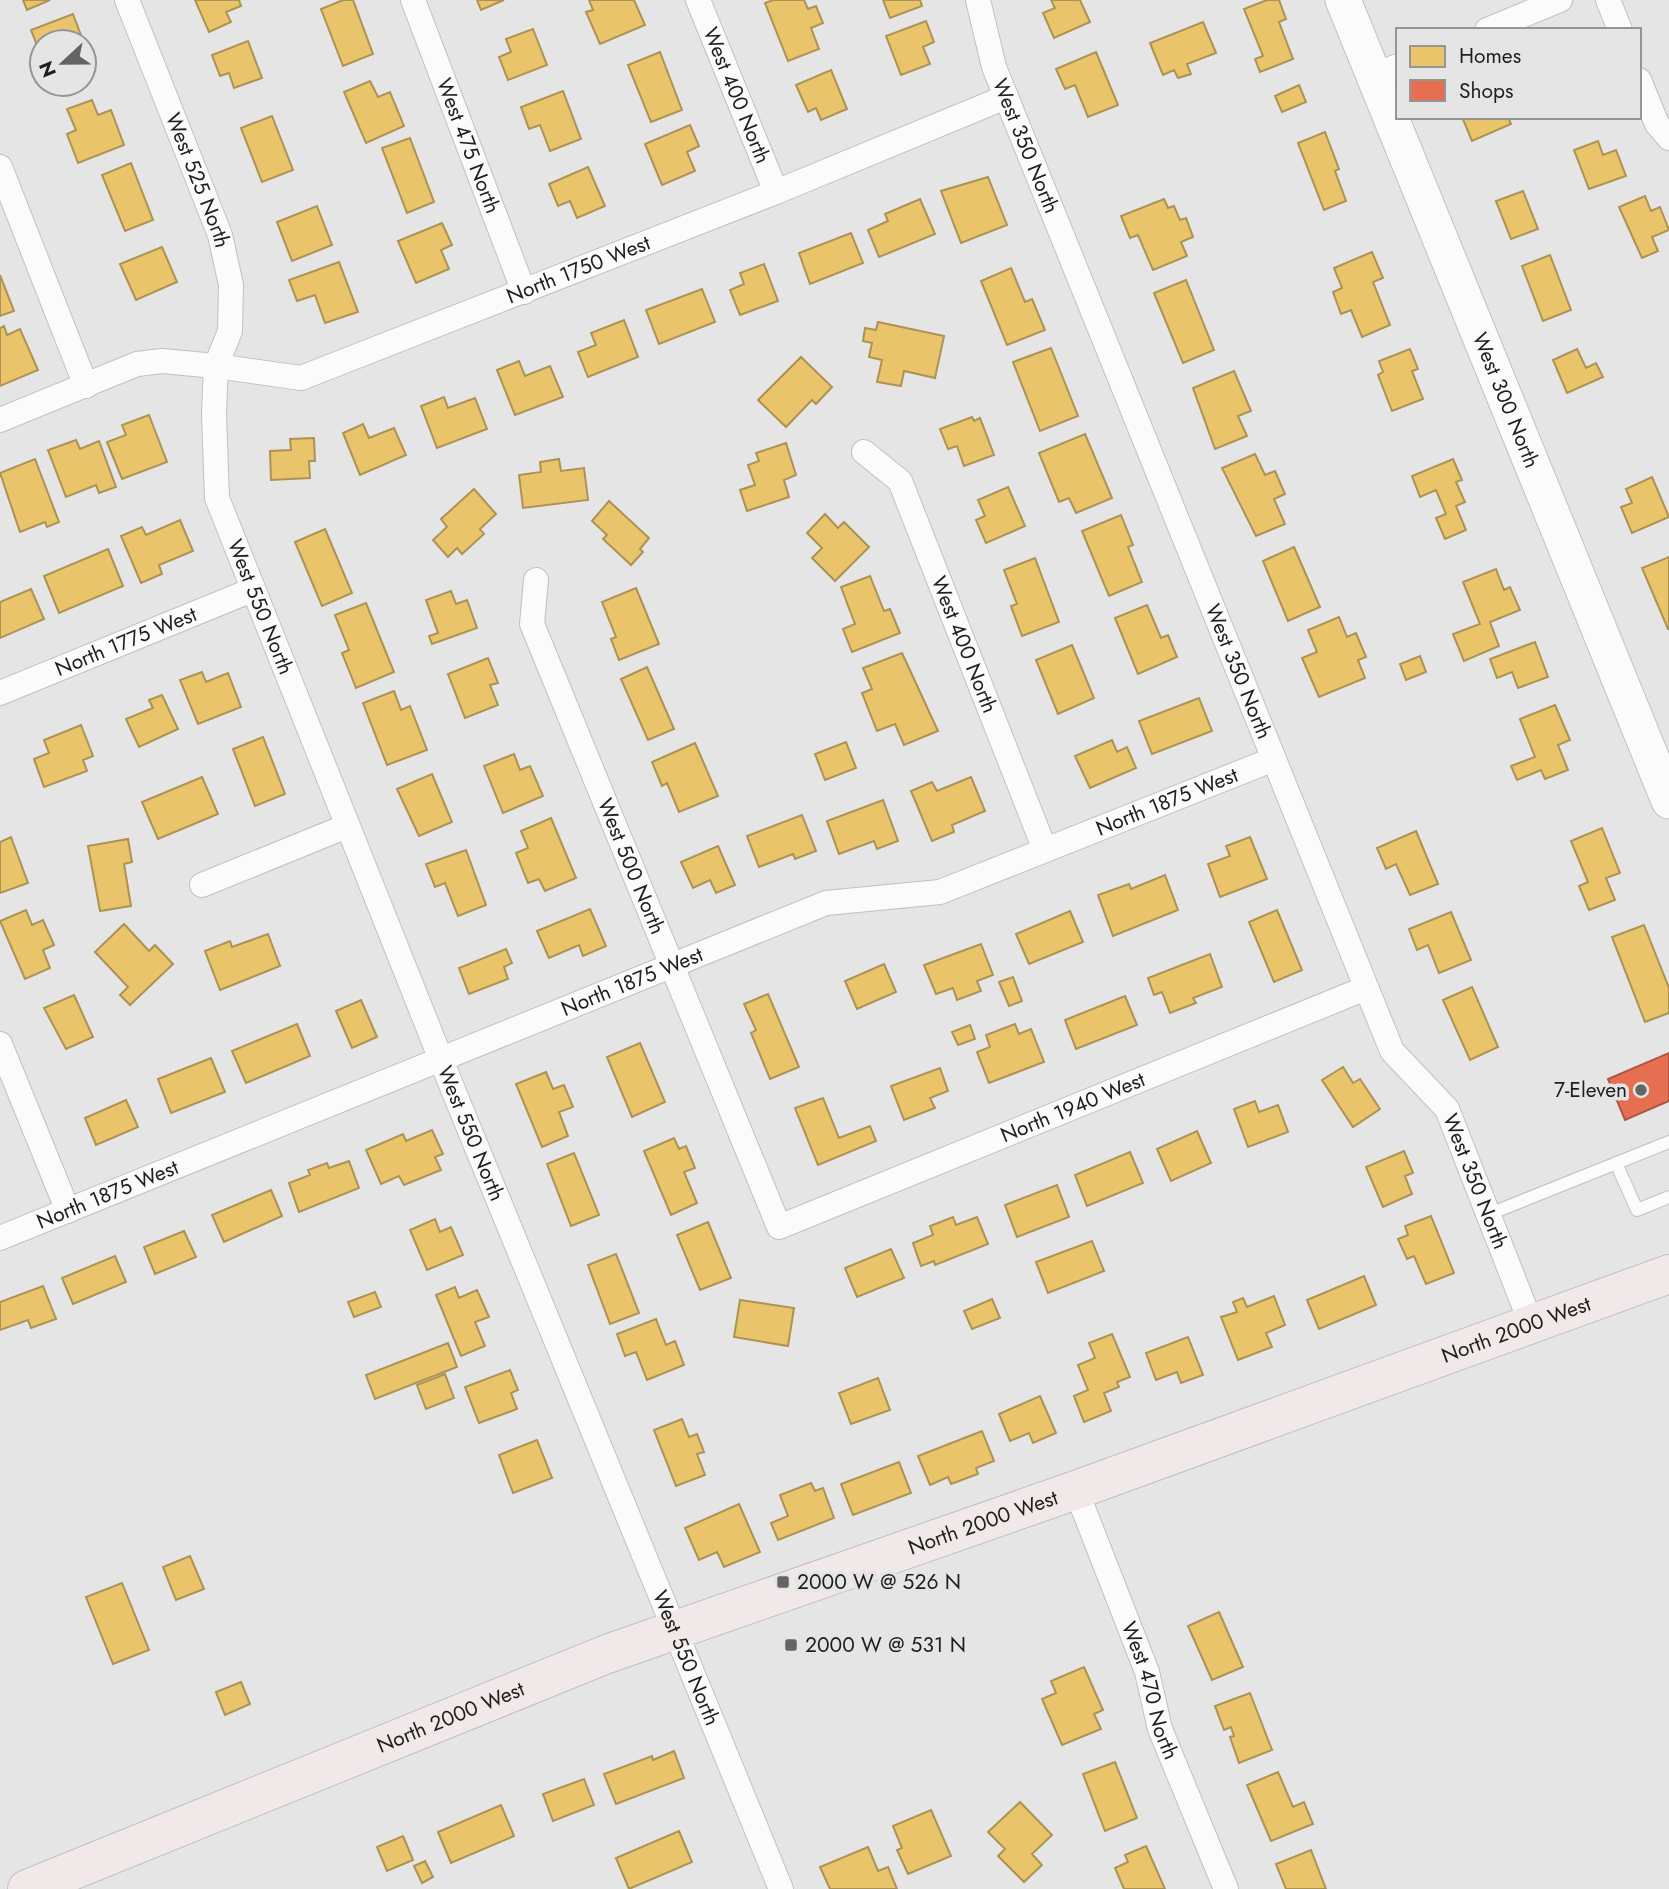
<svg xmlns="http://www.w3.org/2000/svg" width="1669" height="1889" font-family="Jost,sans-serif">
<rect width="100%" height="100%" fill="#e5e5e6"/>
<path fill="#e9c46a" stroke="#ac9253" stroke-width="2" d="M23 0H50L27 10Z
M195 0H239L241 6 226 12 231 22 209 32Z
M343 0H353L373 54 343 66 321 9Z
M477 0H504L481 10Z
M589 0H634L645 25 600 44 586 12 593 10Z
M773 0H804L808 9 816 6 823 23 811 28 819 49 788 61 765 3Z
M883 0H920L922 6 890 18Z
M1051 0H1080L1090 22 1054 38 1043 13 1055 8Z
M1267 0H1279L1286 19 1279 22 1293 59 1260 72 1255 59 1263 56 1244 9Z
M73 14 82 38 72 42H42V58L31 30Z
M926 21 934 42 923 47 930 64 901 75 886 36Z
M1203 22 1216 53 1187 64 1191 74 1178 78 1174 70 1163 75 1150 43Z
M533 29 547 65 508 80 499 57 511 52 506 39Z
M248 41 262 78 234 88 229 73 220 76 212 55Z
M660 52 682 110 651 122 628 65Z
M1096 52 1118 105 1088 117 1075 85 1065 89 1056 69Z
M831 70 847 109 821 120 816 108 808 112 796 85Z
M370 81 378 97 390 92 404 126 366 143 344 92Z
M1299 85 1306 102 1282 112 1275 96Z
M563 91 581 139 550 151 540 125 529 129 521 107Z
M92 100 98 115 111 110 124 145 78 163 67 134 76 130 67 109Z
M272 116 293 170 262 182 241 128Z
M1462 117H1508L1511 124 1472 141Z
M690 125 699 146 687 152 695 171 662 185 645 144Z
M1325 132 1339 169 1335 171 1346 201 1324 210 1298 143Z
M410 138 434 202 407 213 382 148Z
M1598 141 1603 155 1616 150 1626 176 1589 189 1574 150Z
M131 163 153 220 125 231 102 175Z
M588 167 605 206 577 218 570 201 558 206 549 184Z
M988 177 1007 225 961 243 941 191Z
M1523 191 1538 229 1511 239 1496 201Z
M1645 196 1651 211 1660 207 1669 230 1652 237 1658 251 1642 258 1619 207Z
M920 199 935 234 879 257 868 230 888 221 885 214Z
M1164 199 1168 208 1174 206 1180 220 1186 218 1193 237 1181 242 1187 256 1153 270 1138 235 1130 238 1121 216Z
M317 206 332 245 292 261 277 222Z
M442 223 452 245 441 250 449 269 416 283 398 241Z
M851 233 863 263 810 284 799 253Z
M162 247 177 282 136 300 120 264Z
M1372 252 1383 278 1373 282 1390 325 1362 337 1351 310 1341 314 1333 292 1342 288 1334 268Z
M1550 255 1571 310 1543 321 1522 266Z
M339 262 358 312 325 323 315 295 297 301 289 280Z
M764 264 778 301 740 315 730 290 744 284 740 273Z
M1011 268 1025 302 1032 299 1045 330 1007 345 981 281Z
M0 275 14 311 0 316Z
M1186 280 1214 350 1183 363 1154 293Z
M702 289 715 322 659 344 646 310Z
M624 320 638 357 588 377 578 352 596 345 591 333Z
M878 322 944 336 935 378 904 371 901 386 877 382 882 360 869 357 872 343 863 341 865 328 876 330Z
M4 326 7 335 20 329 38 370 0 386V328Z
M1051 348 1078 416 1040 431 1013 362Z
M1410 349 1418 369 1412 371 1423 399 1392 411 1378 375 1383 372 1379 361Z
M1577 349 1586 368 1596 363 1603 377 1567 393 1553 360Z
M801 357 832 387 816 404 812 400 786 427 758 400Z
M519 361 525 376 550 366 563 397 515 415 497 370Z
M1234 371 1251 411 1238 416 1247 436 1215 449 1193 388Z
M444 397 448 408 475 398 487 429 437 448 421 406Z
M149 415 167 462 122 479 107 442 126 435 122 425Z
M972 417 974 421 980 418 994 455 964 466 957 446 948 449 940 429Z
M363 424 369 438 394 428 406 455 360 475 343 433Z
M1085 434 1112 498 1076 513 1069 498 1059 502 1039 453Z
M314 438 315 461H309L310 478 271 480 270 451 291 450 290 439Z
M76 440 80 449 99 441 116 487 99 493 96 485 66 497 48 450Z
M786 443 796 475 784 480 789 497 747 511 740 490 755 485 748 465 759 461 756 453Z
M1255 454 1265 475 1275 471 1285 494 1274 499 1285 524 1256 536 1222 468Z
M35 459 59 522 47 527 45 522 20 532 0 473Z
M559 459 561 471 584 468 588 500 523 508 519 475 541 472 540 462Z
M1453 459 1462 480 1456 482 1465 502 1456 506 1466 530 1445 539 1436 518 1446 514 1436 490 1420 497 1412 476Z
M1652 477 1669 517 1632 533 1621 507 1632 503 1626 489Z
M1008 487 1025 526 986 543 976 520 985 516 978 500Z
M474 489 496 514 480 529 484 534 462 554 457 548 448 557 433 540 447 527 441 519Z
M609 501 649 538 640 549 643 552 631 565 603 539 607 535 592 521Z
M825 514 838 528 844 522 869 547 835 581 812 558 822 548 807 533Z
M1121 515 1133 545 1128 547 1142 582 1109 596 1082 531Z
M180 520 193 551 159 565 162 574 141 583 121 536 142 527 146 535Z
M325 529 352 593 322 606 295 542Z
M1294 547 1320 607 1288 621 1263 561Z
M108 549 123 586 59 613 44 576Z
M1669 557V629H1668L1642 568Z
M1035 558 1059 622 1022 636 1011 606 1017 604 1004 570Z
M1496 569 1504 590 1510 587 1520 610 1490 622 1499 646 1464 661 1453 634 1480 624 1463 582Z
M870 576 884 611 890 609 900 633 852 652 843 629 855 624 841 587Z
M636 588 659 644 619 660 611 639 616 637 602 602Z
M31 589 44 619 0 638V602Z
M451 591 456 604 467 600 477 628 432 644 429 636 438 633 426 600Z
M366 603 394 672 356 688 342 653 349 650 335 615Z
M1147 605 1161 638 1168 635 1177 657 1138 674 1115 618Z
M1339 617 1347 637 1356 633 1366 657 1358 660 1365 678 1319 697 1302 658 1317 652 1308 630Z
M1535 642 1548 677 1518 688 1512 672 1497 678 1490 659Z
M1072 645 1094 698 1058 714 1036 660Z
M902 653 938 731 904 745 895 724 877 731 862 693 872 689 863 668Z
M1420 656 1426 672 1406 680 1400 664Z
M488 658 498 683 490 685 498 705 465 718 448 674Z
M647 667 674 729 648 740 621 679Z
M202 672 206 682 228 673 241 707 198 724 180 680Z
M394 691 401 710 410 706 427 750 387 765 363 703Z
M162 695 178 729 139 747 126 719 153 708 149 700Z
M1199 698 1212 731 1152 754 1139 721Z
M1555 705 1570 740 1558 745 1568 770 1545 779 1541 770 1517 780 1511 766 1535 757 1520 719Z
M81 725 93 756 83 760 87 771 44 787 34 759 49 753 44 740Z
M263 737 285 794 255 806 233 749Z
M1112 740 1117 752 1127 747 1136 768 1090 788 1075 756Z
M846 742 856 768 825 780 815 754Z
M695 743 718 796 679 812 667 783 662 786 652 762Z
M514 754 520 770 530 766 543 796 503 813 484 766Z
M432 774 452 822 419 836 397 789Z
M202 777 218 814 158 839 142 802Z
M971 777 985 811 952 825 954 832 932 841 911 791 932 782 937 791Z
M883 800 898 841 877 849 874 841 839 854 827 821Z
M802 815 816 851 795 859 793 854 759 867 747 836Z
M551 818 576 878 545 891 539 879 528 883 516 853 528 848 521 831Z
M1602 828 1620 873 1606 878 1615 900 1589 910 1579 886 1588 882 1571 841Z
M1416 831 1438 884 1410 895 1396 864 1386 869 1377 848Z
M11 837 28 883 0 893V842Z
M1250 837 1267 879 1220 897 1208 864 1230 856 1226 846Z
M128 839 132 862 124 864 131 906 100 911 88 846Z
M718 846 735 885 716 893 710 880 693 888 681 862Z
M466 850 486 905 458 916 445 883 435 887 426 864Z
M1165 875 1178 910 1113 936 1098 895 1129 884 1131 889Z
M590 909 606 946 583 956 579 945 549 958 537 931Z
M26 910 32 925 43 920 54 945 43 950 50 968 25 979 0 921Z
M1277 910 1302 970 1274 982 1249 922Z
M1070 911 1083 942 1029 964 1016 934Z
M1451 912 1471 960 1439 973 1428 945 1417 950 1409 929Z
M124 924 149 951 155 945 173 964 130 1005 120 995 128 987 95 952Z
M1644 925 1669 988V1013L1645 1022 1612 937Z
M268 934 280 966 220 990 205 951 230 941 232 947Z
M981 944 993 975 977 981 981 991 957 1000 953 988 936 994 924 965Z
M506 949 512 963 504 967 508 979 469 994 459 968Z
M1210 954 1222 987 1193 998 1196 1003 1170 1013 1162 992 1154 995 1148 978Z
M884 964 896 992 857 1009 845 981Z
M1013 977 1022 1001 1009 1006 999 982Z
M1472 987 1498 1047 1470 1060 1443 1000Z
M768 994 799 1067 770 1079 751 1033 756 1030 744 1004Z
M74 995 93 1037 66 1049 44 1008Z
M1125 996 1137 1025 1076 1049 1065 1020Z
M361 1000 377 1037 352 1048 336 1011Z
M297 1024 310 1056 246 1083 232 1051Z
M1015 1024 1019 1034 1031 1029 1044 1062 989 1083 977 1052 990 1047 986 1035Z
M970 1025 975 1039 958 1045 952 1032Z
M640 1043 665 1102 632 1117 607 1057Z
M211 1058 225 1092 171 1113 158 1079Z
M1343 1067 1353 1083 1360 1079 1380 1109 1353 1127 1322 1080Z
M940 1068 948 1091 930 1098 935 1108 904 1120 891 1086Z
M546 1072 553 1089 564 1085 573 1107 559 1112 568 1136 542 1147 516 1084Z
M823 1098 839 1138 870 1126 876 1141 818 1165 795 1108Z
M126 1100 138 1127 96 1145 85 1118Z
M1255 1101 1259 1112 1278 1105 1288 1132 1248 1147 1234 1109Z
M432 1130 443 1154 435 1157 441 1170 404 1185 399 1176 381 1184 366 1150 403 1134 406 1141Z
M1197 1131 1211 1163 1171 1181 1157 1149Z
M674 1138 679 1149 686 1146 695 1168 684 1172 697 1203 671 1215 644 1151Z
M1404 1151 1413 1173 1405 1176 1412 1194 1383 1207 1366 1167Z
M1130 1152 1143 1183 1087 1206 1075 1175Z
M574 1153 599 1215 571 1226 547 1164Z
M349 1161 359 1188 299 1212 289 1183 310 1175 308 1170 327 1163 329 1168Z
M1057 1185 1069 1217 1017 1237 1005 1205Z
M271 1190 282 1216 224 1242 212 1215Z
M1431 1216 1454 1273 1426 1284 1414 1256 1407 1259 1398 1239 1408 1235 1405 1226Z
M953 1217 956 1225 977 1217 988 1244 935 1265 934 1261 921 1266 913 1243 933 1235 930 1226Z
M435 1219 440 1232 451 1227 463 1255 427 1270 410 1230Z
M708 1222 731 1278 700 1290 677 1235Z
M184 1231 196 1257 155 1274 144 1247Z
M1092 1241 1104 1271 1048 1293 1036 1262Z
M891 1249 904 1278 857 1297 845 1268Z
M616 1254 639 1313 610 1324 588 1265Z
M115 1256 126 1282 73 1304 62 1278Z
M1364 1276 1376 1305 1319 1329 1307 1300Z
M43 1286 56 1319 31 1328 28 1320 0 1330V1302Z
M455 1287 459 1298 477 1290 489 1317 475 1322 485 1346 461 1356 436 1295Z
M375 1292 381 1307 354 1317 348 1302Z
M1274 1296 1285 1325 1266 1333 1272 1347 1238 1360 1221 1317 1237 1312 1233 1302 1243 1298 1247 1307Z
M992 1299 1000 1318 972 1329 964 1311Z
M740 1300 794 1308 788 1346 734 1337Z
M656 1319 666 1345 675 1341 684 1365 647 1380 636 1352 625 1356 617 1334Z
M1112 1334 1130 1377 1117 1382 1119 1387 1104 1393 1111 1411 1084 1422 1074 1396 1088 1390 1078 1365 1095 1358 1089 1343Z
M1188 1337 1203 1375 1181 1383 1177 1372 1156 1380 1146 1353Z
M448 1343 457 1367 375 1399 366 1375Z
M510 1370 518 1390 511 1393 517 1409 479 1423 465 1387Z
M445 1374 454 1398 426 1409 417 1385Z
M878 1378 890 1410 851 1424 839 1393Z
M1040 1396 1056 1433 1033 1443 1029 1433 1010 1441 999 1414Z
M682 1419 689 1437 697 1434 704 1452 697 1454 705 1475 676 1486 654 1430Z
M982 1431 994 1461 976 1468 978 1474 951 1484 948 1477 930 1485 918 1456Z
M537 1440 552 1478 513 1493 499 1455Z
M899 1462 911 1493 853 1515 841 1484Z
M811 1483 815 1491 823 1488 834 1518 778 1540 771 1523 788 1516 780 1495Z
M739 1504 760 1552 724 1567 717 1552 699 1560 685 1528Z
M190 1556 204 1589 176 1600 163 1567Z
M122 1583 149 1650 113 1664 86 1597Z
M1219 1612 1243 1667 1212 1680 1188 1626Z
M1084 1667 1103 1710 1094 1714 1101 1729 1062 1745 1042 1699 1056 1693 1051 1681Z
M241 1682 250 1704 225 1715 216 1692Z
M1250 1693 1272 1750 1239 1763 1230 1737 1234 1736 1231 1727 1224 1730 1215 1706Z
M674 1751 684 1778 616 1804 604 1774 652 1756 653 1760Z
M1115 1762 1137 1818 1105 1831 1083 1774Z
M1278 1772 1293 1807 1304 1802 1313 1824 1271 1841 1247 1785Z
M584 1779 594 1805 553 1821 543 1794Z
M1020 1802 1052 1835 1032 1854 1042 1865 1024 1882 998 1856 1005 1849 988 1832Z
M501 1805 514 1836 451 1863 438 1832Z
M931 1810 951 1856 908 1874 897 1850 902 1848 893 1826Z
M679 1831 692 1862 629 1889 616 1858Z
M403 1836 413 1860 387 1871 377 1847Z
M1146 1846 1165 1889H1124L1115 1868 1128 1862 1125 1855Z
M868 1847 878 1871 888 1867 897 1889H830L820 1867Z
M1311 1850 1326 1889H1286L1276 1864Z
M425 1861 433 1877 422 1883 414 1866Z"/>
<path fill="#e76f51" stroke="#ab5742" stroke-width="2" d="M1669 1053V1101L1625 1120 1608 1079Z"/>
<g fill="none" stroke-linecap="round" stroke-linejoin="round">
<defs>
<path id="service" d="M1616 1163 1637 1210 1669 1197
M1487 1215 1669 1142"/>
<g id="minor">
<path id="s1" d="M127 0 220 235 231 285 230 331 216 366 214 414 217 498 454 1092 781 1889"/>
<path id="s2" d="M413 0 524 292"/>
<path id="s3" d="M698 0 776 192"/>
<path id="s4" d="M978 0 994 67 1392 1051 1447 1109 1532 1326"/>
<path d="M1608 0 1620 30"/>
<path d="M1487 30 1560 0"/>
<path d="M1373 76 1398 66"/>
<path d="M1639 80 1657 124 1669 138"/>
<path d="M0 167 86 386"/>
<path id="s5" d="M0 420 137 364 162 361 216 366 301 378 776 192 1006 97"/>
<path id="s6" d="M864 452 900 481 1045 850"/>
<path id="s7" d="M536 580 532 624 779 1227 1366 988"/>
<path id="s8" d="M0 693 252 590"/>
<path d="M202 885 347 826"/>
<path d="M0 1044 68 1211"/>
<path id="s9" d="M0 1238 826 903 940 892 1274 759"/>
<path id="s10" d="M1076 1490 1147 1672 1160 1729 1226 1889"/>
</g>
<g id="secondary">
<path id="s11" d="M1343 0 1669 801"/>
</g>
<g id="primary">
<path id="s12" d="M27 1889 607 1654 1076 1490 1669 1274"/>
</g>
</defs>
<use href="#service" stroke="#c0c0c1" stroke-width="14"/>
<use href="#minor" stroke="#c0c0c1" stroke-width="26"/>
<use href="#secondary" stroke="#c0c0c1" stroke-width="37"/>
<use href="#primary" stroke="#c0c0c1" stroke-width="40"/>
<use href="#service" stroke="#fbfbfb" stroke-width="12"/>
<use href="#minor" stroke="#fbfbfb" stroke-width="24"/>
<use href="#secondary" stroke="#fbfbfb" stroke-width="35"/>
<use href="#primary" stroke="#f1e9e9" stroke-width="38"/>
</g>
<g fill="#646464" stroke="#e5e5e6" stroke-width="2.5">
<circle cx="1641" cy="1090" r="7"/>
<rect x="776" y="1575" width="14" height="14" rx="3.5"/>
<rect x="784" y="1638" width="14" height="14" rx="3.5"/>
</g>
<g text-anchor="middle" stroke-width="7" stroke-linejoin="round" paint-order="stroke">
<g font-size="21" fill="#1e1e1e" stroke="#e5e5e6">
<text dy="7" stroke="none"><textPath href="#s3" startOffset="103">West 400 North</textPath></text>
<text dy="7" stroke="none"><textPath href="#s2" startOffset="156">West 475 North</textPath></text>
<text dy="7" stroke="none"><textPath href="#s4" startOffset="154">West 350 North</textPath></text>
<text dy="7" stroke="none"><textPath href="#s1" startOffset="194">West 525 North</textPath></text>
<text dy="7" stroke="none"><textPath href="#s5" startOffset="611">North 1750 West</textPath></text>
<text dy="7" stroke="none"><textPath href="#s11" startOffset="432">West 300 North</textPath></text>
<text dy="7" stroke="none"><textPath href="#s1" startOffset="637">West 550 North</textPath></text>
<text dy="7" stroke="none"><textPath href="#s8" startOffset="136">North 1775 West</textPath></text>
<text dy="7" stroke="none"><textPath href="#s6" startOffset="222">West 400 North</textPath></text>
<text dy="7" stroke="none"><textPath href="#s4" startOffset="721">West 350 North</textPath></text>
<text dy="7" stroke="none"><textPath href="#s9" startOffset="1250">North 1875 West</textPath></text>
<text dy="7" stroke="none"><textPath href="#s7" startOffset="306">West 500 North</textPath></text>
<text dy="7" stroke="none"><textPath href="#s9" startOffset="682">North 1875 West</textPath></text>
<text dy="7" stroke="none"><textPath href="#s7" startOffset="1013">North 1940 West</textPath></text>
<text dy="7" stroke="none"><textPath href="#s1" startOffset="1204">West 550 North</textPath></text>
<text dy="7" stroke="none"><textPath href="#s4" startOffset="1288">West 350 North</textPath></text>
<text dy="7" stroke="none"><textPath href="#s9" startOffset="116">North 1875 West</textPath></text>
<text dy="7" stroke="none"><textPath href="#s12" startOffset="1591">North 2000 West</textPath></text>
<text dy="7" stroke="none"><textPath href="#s12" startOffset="1024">North 2000 West</textPath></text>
<text dy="7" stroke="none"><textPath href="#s1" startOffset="1771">West 550 North</textPath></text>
<text dy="7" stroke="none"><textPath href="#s10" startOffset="214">West 470 North</textPath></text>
<text dy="7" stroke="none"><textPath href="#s12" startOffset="457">North 2000 West</textPath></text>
</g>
<g font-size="21" fill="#1e1e1e" stroke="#e5e5e6" text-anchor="start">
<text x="1627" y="1097" text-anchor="end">7-Eleven</text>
<text x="797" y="1589">2000 W @ 526 N</text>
<text x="805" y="1652">2000 W @ 531 N</text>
</g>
</g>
<rect x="1396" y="28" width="245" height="91" fill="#e5e5e6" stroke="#959596" stroke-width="2"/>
<rect x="1410" y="46" width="35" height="21" fill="#e9c46a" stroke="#959596" stroke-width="2"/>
<text x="1459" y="63" font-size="21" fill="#1e1e1e">Homes</text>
<rect x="1410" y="80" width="35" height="21" fill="#e76f51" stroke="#959596" stroke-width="2"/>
<text x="1459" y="98" font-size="21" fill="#1e1e1e">Shops</text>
<g transform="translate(63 63) rotate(248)"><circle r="33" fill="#e5e5e6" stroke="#959596" stroke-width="2"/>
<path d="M0-5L12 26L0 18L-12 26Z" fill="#646464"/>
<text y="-10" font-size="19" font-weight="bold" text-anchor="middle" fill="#1e1e1e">N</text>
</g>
</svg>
